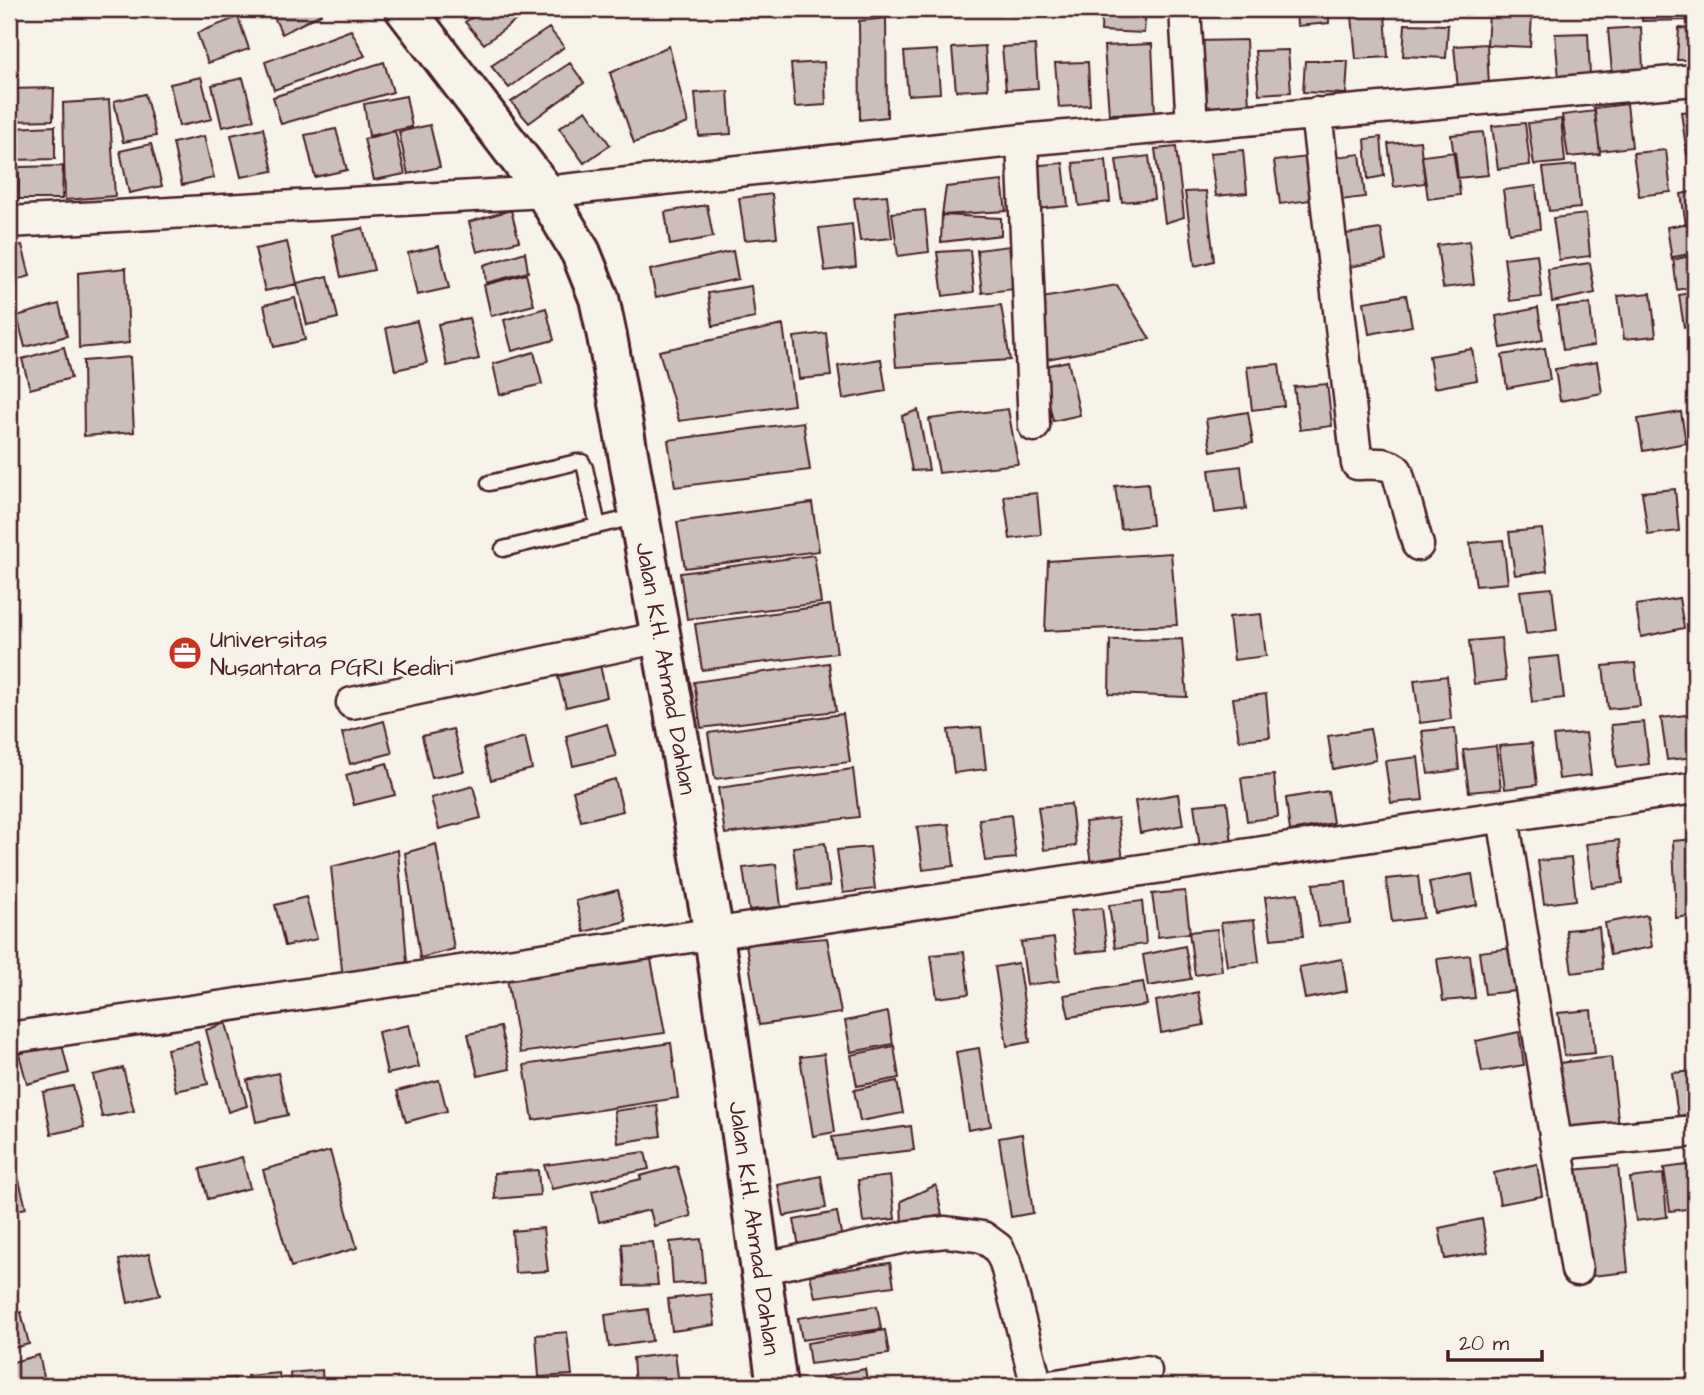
<svg xmlns="http://www.w3.org/2000/svg" width="1704" height="1395" font-family="'Architects Daughter',sans-serif">
<rect width="100%" height="100%" fill="#f7f3e8"/>
<filter id="ink" filterUnits="userSpaceOnUse"><feTurbulence type="fractalNoise" baseFrequency=".0143" numOctaves="2"/><feDisplacementMap in="SourceGraphic" scale="14" xChannelSelector="R" yChannelSelector="G"/><feConvolveMatrix kernelMatrix="1 2 1 2 8 2 1 2 1" color-interpolation-filters="sRGB"/></filter>
<g filter="url(#ink)">
<path fill="#ccbfb9" stroke="#4a1f2b" stroke-width="2" d="M270 9H318L321 14 282 34Z
M486 9H531L484 44 465 22Z
M736 9H768L739 17Z
M1102 9H1146L1144 33 1101 31Z
M1193 9H1236V15L1193 13Z
M1296 9H1329V23L1297 26Z
M1642 9H1695V20L1642 21Z
M1385 14 1388 57 1356 59 1352 16Z
M1489 14 1532 15 1530 47 1487 45Z
M238 17 249 49 208 63 197 33Z
M886 18 887 117 860 120 859 21Z
M1405 24 1448 25 1446 58 1403 56Z
M1641 27 1643 70 1612 72 1608 29Z
M549 28 564 47 509 88 491 66Z
M1679 28 1695 29V60H1677Z
M351 30 365 56 274 90 265 62Z
M1588 33 1590 76 1559 78 1555 34Z
M1246 40 1249 108 1203 109 1198 41Z
M1152 44 1155 113 1109 114 1104 46Z
M1487 44 1489 87 1458 89 1454 46Z
M1035 45 1038 88 1006 90 1002 47Z
M669 46 688 123 634 143 610 73Z
M985 46 988 89 956 91 952 48Z
M937 50 940 93 908 95 904 52Z
M1288 50 1291 92 1259 94 1255 51Z
M1305 61H1348L1346 94 1303 92Z
M384 62 393 92 281 124 273 97Z
M824 62 826 105 795 107 791 64Z
M1088 62 1090 105 1059 107 1055 63Z
M570 63 584 83 529 123 511 102Z
M201 77 212 119 179 126 170 84Z
M243 78 254 120 222 127 212 85Z
M54 88 53 120 11 121 10 89Z
M728 91 731 134 699 136 695 93Z
M145 94 156 136 123 142 114 101Z
M406 96 412 127 369 136 364 104Z
M109 100 115 196 65 200 63 103Z
M1627 104 1632 147 1600 151 1594 108Z
M586 110 610 145 584 163 559 128Z
M1595 111 1600 154 1568 157 1562 115Z
M1695 111V154L1687 155 1681 112Z
M1561 119 1565 162 1534 165 1528 123Z
M1525 123 1530 165 1498 169 1492 126Z
M430 125 440 167 408 174 399 132Z
M55 126V159L12 160V128Z
M263 128 273 171 241 177 231 135Z
M336 129 347 170 315 177 305 135Z
M395 131 405 174 374 180 364 139Z
M1483 132 1488 175 1457 178 1451 135Z
M204 136 214 178 182 185 173 143Z
M1381 137 1384 176 1368 179 1365 139Z
M1420 141 1425 183 1394 187 1388 144Z
M151 144 162 186 129 193 120 151Z
M1176 147 1184 217 1165 223 1155 149Z
M1243 150 1247 193 1216 196 1210 153Z
M1666 150 1671 192 1639 196 1633 153Z
M1455 152 1460 195 1428 199 1422 156Z
M1360 154 1365 197 1333 201 1327 158Z
M1149 156 1154 199 1122 202 1116 160Z
M1307 157 1311 200 1280 204 1274 161Z
M1106 160 1110 202 1079 206 1073 163Z
M1063 163 1068 206 1036 209 1030 166Z
M1576 165 1580 208 1549 211 1543 168Z
M63 166 62 199H19V167Z
M1002 181 1006 211 942 215 946 187Z
M1536 186 1540 229 1509 233 1503 190Z
M1206 191 1214 261 1195 266 1185 192Z
M1695 191V224L1686 225 1681 194Z
M772 194 777 237 745 240 739 198Z
M887 195 892 238 860 241 854 198Z
M707 205 713 237 670 245 665 212Z
M511 210 519 241 477 252 469 222Z
M925 210 929 252 898 256 892 213Z
M1586 214 1590 256 1559 260 1553 218Z
M942 215 1001 218V235L941 242Z
M1695 222V255L1672 260 1667 227Z
M852 224 856 267 825 271 819 228Z
M363 228 374 270 341 277 332 235Z
M1381 229 1386 260 1344 268 1339 235Z
M1469 241 1474 284 1443 288 1437 245Z
M287 242 297 284 265 291 255 249Z
M22 245 30 276 9 282V248Z
M439 246 449 288 417 295 408 253Z
M1009 246 1014 289 982 293 977 250Z
M970 250 974 292 943 296 937 252Z
M733 251 738 279 656 297 650 270Z
M525 252 528 272 486 283 484 265Z
M1695 253V286L1677 290 1673 257Z
M1537 254 1542 297 1510 301 1504 258Z
M1590 263 1595 293 1552 302 1548 269Z
M126 268 129 343 79 348 78 273Z
M526 274 534 305 491 316 484 285Z
M328 276 338 318 307 325 297 283Z
M1117 285 1150 339 1037 361 1030 300Z
M751 286 755 318 713 326 708 293Z
M1695 292V325L1684 327 1679 295Z
M1651 293 1656 336 1624 339 1618 296Z
M1406 295 1412 326 1369 334 1364 302Z
M295 298 305 340 274 347 264 305Z
M59 304 67 336 25 347 17 316Z
M1590 304 1594 346 1563 350 1557 307Z
M1001 305 1010 360 896 367 892 318Z
M546 308 554 340 512 351 504 320Z
M1538 308 1543 340 1501 348 1496 316Z
M469 318 479 359 447 366 438 324Z
M417 321 427 363 395 370 386 328Z
M783 325 794 405 679 421 659 351Z
M826 333 831 376 799 379 794 337Z
M64 347 71 378 30 389 22 359Z
M1545 348 1550 380 1507 388 1502 355Z
M1472 349 1477 380 1434 388 1429 356Z
M534 352 542 384 500 395 493 364Z
M130 357 134 432 84 436 83 361Z
M881 359 886 391 843 399 838 366Z
M1068 361 1080 415 1053 421 1041 367Z
M1597 362 1602 393 1560 401 1555 369Z
M1279 364 1284 406 1252 410 1247 367Z
M1327 384 1332 426 1300 430 1294 387Z
M1008 409 1018 464 939 473 929 419Z
M918 410 929 470 912 471 902 416Z
M1248 412 1253 443 1211 451 1206 419Z
M1681 412 1686 443 1643 451 1638 419Z
M803 422 810 470 675 487 668 440Z
M1241 466 1246 509 1215 513 1209 470Z
M1148 483 1152 525 1121 529 1115 486Z
M1675 489 1679 531 1648 535 1642 492Z
M1037 493 1041 535 1010 539 1004 496Z
M812 503 819 551 685 568 677 522Z
M1542 529 1547 571 1515 575 1509 532Z
M1503 540 1508 583 1476 586 1470 543Z
M1171 553 1177 625 1045 631 1048 561Z
M814 555 821 603 687 619 680 573Z
M1552 588 1557 630 1526 634 1520 591Z
M1679 598 1684 628 1641 637 1636 605Z
M830 605 837 653 702 670 695 624Z
M1261 614 1266 656 1234 660 1229 617Z
M1501 638 1506 680 1474 684 1469 641Z
M1182 639 1187 697 1109 694 1110 640Z
M1559 656 1564 698 1532 702 1527 659Z
M829 663 836 711 701 728 694 682Z
M1635 663 1640 706 1608 709 1603 666Z
M600 665 607 697 566 707 558 677Z
M1447 676 1451 719 1420 723 1414 680Z
M1266 694 1270 737 1239 740 1233 698Z
M843 714 850 762 715 779 708 733Z
M1694 714 1695 757 1667 760 1661 718Z
M384 721 392 753 350 764 342 733Z
M1644 722 1649 764 1617 768 1611 725Z
M607 724 616 756 573 766 566 736Z
M981 727 986 769 954 773 948 730Z
M1455 728 1459 770 1428 774 1422 731Z
M453 729 464 771 432 778 422 736Z
M1370 729 1376 760 1333 769 1328 736Z
M1586 733 1591 775 1559 779 1553 736Z
M525 737 532 769 491 780 483 749Z
M1532 743 1537 785 1505 789 1499 746Z
M1496 746 1501 789 1469 792 1463 750Z
M1418 757 1423 800 1391 803 1385 761Z
M387 763 395 795 354 805 346 775Z
M853 769 859 817 725 834 718 788Z
M1274 775 1278 817 1247 821 1241 778Z
M615 779 623 811 581 821 573 791Z
M473 786 481 818 439 829 431 798Z
M1328 791 1333 823 1290 831 1286 798Z
M1178 794 1183 825 1140 833 1135 801Z
M1227 802 1232 844 1200 848 1194 805Z
M1071 804 1076 846 1044 850 1038 807Z
M1011 815 1016 858 985 861 979 819Z
M1118 818 1123 861 1091 864 1085 822Z
M949 824 954 866 923 870 917 827Z
M1695 839V915L1676 918 1673 841Z
M1619 840 1623 883 1592 887 1586 844Z
M825 843 830 886 799 890 793 847Z
M436 844 454 949 420 958 405 853Z
M870 847 875 889 843 893 837 850Z
M398 850 407 962 343 979 331 867Z
M1571 858 1576 900 1544 904 1538 861Z
M776 864 781 907 749 910 743 868Z
M1472 874 1477 905 1435 913 1429 882Z
M1418 876 1423 918 1392 922 1386 879Z
M1346 881 1350 923 1319 927 1313 884Z
M618 890 626 921 584 932 576 901Z
M1185 891 1190 933 1158 937 1152 894Z
M1298 893 1303 936 1271 939 1265 897Z
M306 897 317 939 285 946 275 905Z
M1142 901 1146 944 1115 948 1109 905Z
M1102 908 1107 950 1076 953 1070 911Z
M1647 915 1652 947 1610 955 1605 923Z
M1695 918V951H1693L1688 920Z
M1254 920 1259 962 1227 966 1221 923Z
M1599 927 1603 969 1572 973 1566 930Z
M1217 929 1222 971 1195 975 1189 932Z
M827 938 841 1013 759 1025 746 944Z
M1054 938 1059 981 1027 985 1021 942Z
M1185 946 1191 979 1148 986 1143 955Z
M1512 948 1516 991 1485 994 1479 952Z
M964 952 969 994 937 998 931 955Z
M650 954 665 1033 520 1053 506 973Z
M1470 955 1475 998 1443 1001 1437 959Z
M1342 959 1347 991 1305 999 1299 967Z
M1018 963 1030 1042 1007 1046 995 967Z
M1143 982 1147 1005 1069 1017 1064 995Z
M1198 992 1204 1025 1161 1033 1156 1001Z
M1591 1010 1595 1053 1564 1056 1558 1013Z
M888 1012 893 1044 851 1052 845 1021Z
M226 1023 247 1106 228 1112 206 1030Z
M409 1025 419 1067 387 1074 378 1032Z
M500 1027 510 1069 478 1076 468 1034Z
M1519 1032 1524 1065 1482 1072 1476 1041Z
M61 1041 69 1073 27 1084 19 1054Z
M198 1042 208 1084 176 1091 167 1049Z
M671 1043 678 1098 533 1120 524 1065Z
M894 1046 899 1078 857 1086 851 1055Z
M979 1048 991 1126 968 1130 956 1052Z
M824 1054 835 1132 813 1136 800 1057Z
M1611 1057 1619 1127 1559 1131V1063Z
M123 1068 134 1111 102 1117 93 1075Z
M1695 1071V1114L1678 1116 1672 1073Z
M278 1073 288 1115 256 1122 247 1080Z
M439 1080 447 1111 406 1122 397 1091Z
M897 1081 903 1113 860 1121 854 1090Z
M73 1086 84 1127 51 1134 43 1092Z
M657 1105 661 1136 618 1143 614 1111Z
M911 1126 914 1150 836 1159 832 1137Z
M1022 1134 1033 1213 1011 1217 999 1138Z
M330 1151 357 1248 291 1267 263 1170Z
M645 1152 649 1169 552 1189 544 1165Z
M242 1157 250 1188 208 1199 200 1169Z
M1537 1164 1542 1196 1500 1204 1494 1173Z
M1695 1164V1208L1670 1211 1664 1168Z
M677 1166 691 1216 654 1226 650 1210 599 1222 592 1191 641 1179 640 1176Z
M1618 1166 1628 1272 1583 1277 1572 1170Z
M538 1170 540 1195 495 1199 494 1173Z
M1663 1174 1667 1217 1636 1221 1630 1178Z
M18 1176 26 1208 9 1212V1179Z
M821 1176 826 1208 784 1216 778 1185Z
M890 1176 895 1219 863 1222 858 1180Z
M936 1185 942 1215 902 1224 901 1201Z
M837 1212 843 1244 800 1252 794 1220Z
M1482 1219 1488 1252 1445 1259 1439 1228Z
M543 1228 548 1271 515 1273 512 1231Z
M701 1239 705 1282 673 1284 670 1242Z
M653 1242 658 1285 625 1286 622 1244Z
M149 1254 160 1295 128 1303 119 1260Z
M890 1263 894 1286 815 1297 810 1275Z
M711 1294 715 1325 672 1331 668 1299Z
M877 1306 881 1329 802 1340 798 1318Z
M648 1309 652 1341 609 1347 605 1315Z
M21 1312 29 1344 9 1349V1316Z
M885 1330 889 1354 810 1364 807 1343Z
M567 1332 572 1375 539 1377 536 1335Z
M675 1353 679 1384 663 1386H635L633 1358Z
M39 1355 46 1386H9V1363Z
M865 1369 868 1386H824L823 1377Z
M322 1370 323 1386H291L290 1373Z
M279 1373 281 1386H248L247 1376Z
M235 1378 236 1386H204V1381Z"/>
<g fill="none" stroke-linecap="round" stroke-linejoin="round">
<defs>
<path id="service" d="M489 483 577 462H582L585 468 598 526
M503 549 638 516"/>
<path id="minor" d="M1185 9 1192 125
M1316 113 1357 464C1371 464 1388 461 1397 471L1418 545
M1022 140 1034 426
M9 222 545 192 1022 140 1695 80
M352 703 661 637
M1503 817 1577 1270
M9 1038 1695 788
M1556 1144 1695 1131
M760 1269 910 1236 946 1232 983 1237 998 1248 1005 1262 1036 1383 1038 1386
M1050 1386 1146 1371"/>
<g id="trunk">
<path id="s1" d="M405 9 545 192 581 253 599 298 607 336 714 935 777 1386"/>
</g>
</defs>
<use href="#service" stroke="#4a1f2b" stroke-width="19"/>
<use href="#minor" stroke="#4a1f2b" stroke-width="35"/>
<use href="#trunk" stroke="#4a1f2b" stroke-width="44"/>
<use href="#service" stroke="#f7f3e8" stroke-width="14"/>
<use href="#minor" stroke="#f7f3e8" stroke-width="30"/>
<use href="#trunk" stroke="#f7f3e8" stroke-width="38"/>
</g>
</g>
<defs>
<symbol id="office-disc" viewBox="-11 -11 22 22"><circle r="9.5" fill="#c8321e" stroke="#f7f3e8"/><path d="M-6-3h4V-5.5h4V-3h4V5H-6ZM-1-4.5V-3h2v-1.5ZM-6 0V1H6V0Z" fill="#fff"/></symbol>
</defs>
<g fill-rule="evenodd">
<use href="#office-disc" x="166" y="634" width="38" height="38"/>
</g>
<g text-anchor="middle" stroke-width="6" stroke-linejoin="round" paint-order="stroke">
<g font-size="24" fill="#4a1f2b" stroke="#f7f3e8" text-anchor="start">
<text x="210" y="647">Universitas<tspan x="210" dy="28">Nusantara PGRI Kediri</tspan></text>
</g>
<g font-size="24" fill="#4a1f2b" stroke="#f7f3e8">
<text dy="8" stroke="none"><textPath href="#s1" startOffset="726">Jalan K.H. Ahmad Dahlan</textPath></text>
<text dy="8" stroke="none"><textPath href="#s1" startOffset="1293">Jalan K.H. Ahmad Dahlan</textPath></text>
</g>
</g>
<rect width="1704" height="1395" fill="none" stroke="#f7f3e8" stroke-width="35"/>
<rect x="18" y="18" width="1669" height="1360" fill="none" stroke="#4a1f2b" stroke-width="2.5" filter="url(#ink)"/>
<path d="M1448 1350v10h94v-10" fill="none" stroke="#4a1f2b" stroke-width="3.5"/>
<text x="1459" y="1350" font-size="21" fill="#4a1f2b" stroke="#f7f3e8" stroke-width="5" paint-order="stroke">20 m</text>
</svg>
